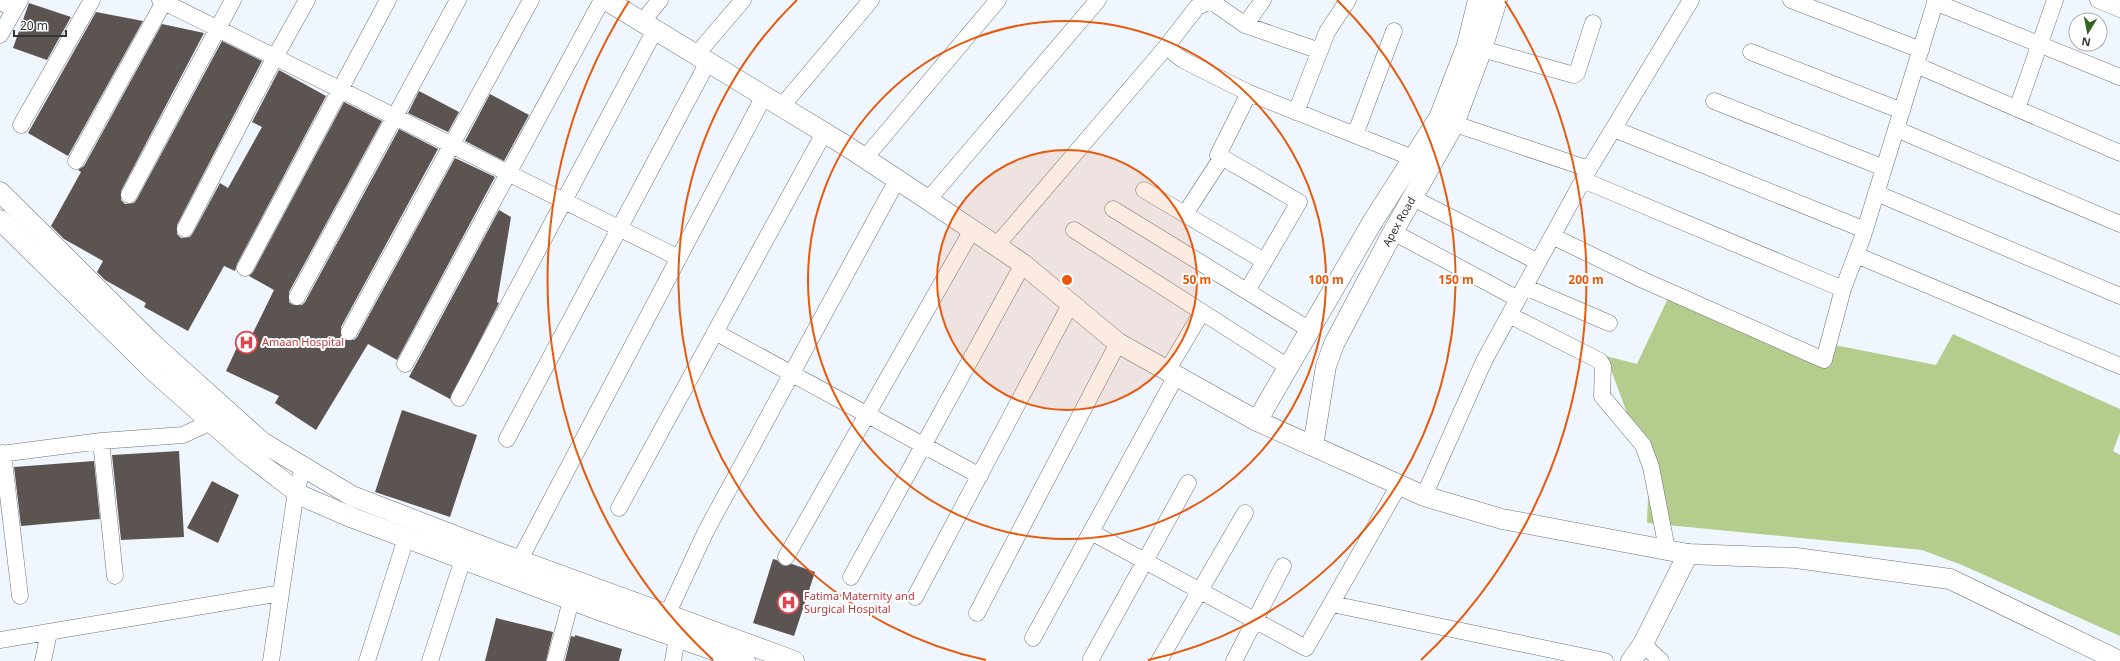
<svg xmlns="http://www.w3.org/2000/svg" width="2120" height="661" font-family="'Noto Sans',sans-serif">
<rect width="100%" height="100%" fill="#f0f6fe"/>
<path fill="#b5cd8c" d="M1670 294 1815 355 1824 343 1936 365 1953 334 2120 409V432L2113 451 2120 455V636L1962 565 1922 550 1647 523 1649 473 1606 356 1637 364Z"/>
<path fill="#5c5450" d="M29 3 71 17 47 60 13 48Z
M96 12 143 21 68 156 28 133Z
M162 24 204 33 121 191V200L125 204 134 203 137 199 222 41 262 61 177 225V234L181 238 190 237 193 233 220 183 228 188 262 127 252 122 279 70 326 96 237 264 235 271 224 266 188 331 144 307 146 303 105 280 97 272 103 261 64 239 51 226 81 172 78 170 84 166Z
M419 91 459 112 448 132 408 113Z
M490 94 529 115 504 161 465 141Z
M344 102 382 121 289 292V302L293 305H302L305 302 399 129 438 149 341 327V337L345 340H354L357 337 455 158 495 177 397 360 368 344 316 430 275 403 279 396 226 371 240 341 247 345 274 290 249 276 253 272Z
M499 210 511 217 497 302 499 303 450 399 409 377Z
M402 410 477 435 450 517 375 492Z
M179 451 184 537 121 540 112 455Z
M94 461 100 519 21 526 14 467Z
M212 481 239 495 218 543 187 528Z
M773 559 777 560 782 565 786 566 792 564 815 572 794 636 753 623Z
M496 618 553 632 546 661H485Z
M575 635 622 649 619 661H565L571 636 575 637Z"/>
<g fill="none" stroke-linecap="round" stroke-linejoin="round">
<defs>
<path id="minor" d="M160 0 679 258
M1791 0 1921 50
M2098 0 2120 9
M0 2 15 9
M1935 2 2120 77
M642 22 660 0
M1245 25 1263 0
M0 35 20 0
M1166 47 1183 60 1249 93 1413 158
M1482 49 1574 75 1577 73 1593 23
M1751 52 1902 111
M696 55 743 0
M1916 65 2120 153
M1714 101 1884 168
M782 106 871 0
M2017 109 2055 0
M1296 112 1327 32 1348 0
M1443 120 1589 169
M21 125 92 0
M1614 129 1865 230
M1896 129 2120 224
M1355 135 1394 31
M865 158 998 0
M76 161 165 0
M1583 180 1843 289
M1144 190 1264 261
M1876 193 2120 296
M129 195 233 0
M1413 198 1538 262
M928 200 1098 0
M1113 209 1310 330
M1185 214 1222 157
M185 229 275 57 307 0
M1074 230 1288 367
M1393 232 1518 299
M1552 236 1643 280 1824 360 1843 289 1863 236 1936 0
M996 246 1166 47 1197 7 1211 1 1245 25 1320 51
M1856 255 2120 366
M245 268 388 0
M1525 287 1609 323
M1247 291 1299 202 1218 155 1249 93
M297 297 458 0
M1509 315 1600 361 1603 366 1602 396 1643 445 1651 467 1667 549
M349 332 531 0
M715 332 980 476
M405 364 602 0
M1167 371 1202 312
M459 398 655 30
M507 439 708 62
M101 441 115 576
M3 453 20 596
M0 454 101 441 183 435 211 422
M1424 496 1484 361 1589 169 1691 0
M619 508 824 133
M1091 532 1306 648 1399 485
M786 557 972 230
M519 561 764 96
M851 577 1023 264
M915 597 1071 303
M1332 604 1605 661
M977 613 1118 343
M667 615 706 531 897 180
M1033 638 1176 376
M0 640 281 593
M1643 644 1661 661
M1091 659 1188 483
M43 661 49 632
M271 661 296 491 304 466
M367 661 406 538
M430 661 463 559
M555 661 574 589
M673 661 677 638
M1159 661 1245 513
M1234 661 1283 566"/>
<g id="tertiary">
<path d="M606 0 848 147 928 200 1023 264 1118 343 1257 421 1424 496 1502 519 1688 554 1796 558 1950 579 2119 661"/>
<path d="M0 192 155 346 262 442 352 496 502 554 794 661"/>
<path d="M0 220 158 375 245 452 302 496 353 518 596 609 745 661"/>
<path d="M1257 421 1373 221 1439 118 1467 45 1478 0"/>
<path id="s1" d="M1313 446 1326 366 1334 344 1393 232 1454 124 1482 49 1497 0"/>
<path d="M1631 661 1643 644 1688 554"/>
</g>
</defs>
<use href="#minor" stroke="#6e737a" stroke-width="17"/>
<use href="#tertiary" stroke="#6e737a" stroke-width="21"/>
<use href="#minor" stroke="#fff" stroke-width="16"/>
<use href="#tertiary" stroke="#fff" stroke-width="20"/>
</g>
<circle cx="1067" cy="280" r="130" fill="#e8590c" fill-opacity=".12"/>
<g fill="none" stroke="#e8590c" stroke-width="2">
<circle cx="1067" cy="280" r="130"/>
<circle cx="1067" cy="280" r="259"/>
<path d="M986 660A389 389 0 0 1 797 0M1337 0A389 389 0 0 1 1148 660"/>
<path d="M713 660A519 519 0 0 1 629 1M1505 1A519 519 0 0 1 1421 660"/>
</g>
<defs>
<symbol id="hospital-ring" viewBox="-11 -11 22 22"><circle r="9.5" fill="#fff" stroke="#e0444e" stroke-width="1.5"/><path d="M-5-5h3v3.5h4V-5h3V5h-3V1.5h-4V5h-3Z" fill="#e0444e"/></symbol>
</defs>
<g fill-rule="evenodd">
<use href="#hospital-ring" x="234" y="330" width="25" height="25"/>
<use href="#hospital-ring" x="776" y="590" width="25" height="25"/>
</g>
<g text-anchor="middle" stroke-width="4" stroke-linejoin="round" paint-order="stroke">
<g font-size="11" fill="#323437" stroke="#fff">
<text dy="4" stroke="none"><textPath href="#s1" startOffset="243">Apex Road</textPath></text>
</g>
<g font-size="11" fill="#be3a42" stroke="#fff" text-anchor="start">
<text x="262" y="346">Amaan Hospital</text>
<text x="804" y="600">Fatima Maternity and<tspan x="804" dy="13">Surgical Hospital</tspan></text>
</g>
</g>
<circle cx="1067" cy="280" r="6" fill="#e8590c" stroke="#fff" stroke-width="2"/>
<g font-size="12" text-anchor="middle" font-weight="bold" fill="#e8590c" stroke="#fff" stroke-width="4" stroke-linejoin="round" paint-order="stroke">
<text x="1197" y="284">50 m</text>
<text x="1326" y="284">100 m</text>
<text x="1456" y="284">150 m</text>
<text x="1586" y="284">200 m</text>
</g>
<g transform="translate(2088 32) rotate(190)"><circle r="19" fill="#ffffff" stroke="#adaeaf"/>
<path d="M0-3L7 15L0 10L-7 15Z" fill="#366321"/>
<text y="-6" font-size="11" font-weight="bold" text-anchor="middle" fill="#323437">N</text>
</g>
<path d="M14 30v6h52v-6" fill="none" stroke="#323437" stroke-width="2"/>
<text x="20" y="30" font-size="12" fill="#323437" stroke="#ffffff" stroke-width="3" paint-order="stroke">20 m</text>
</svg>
